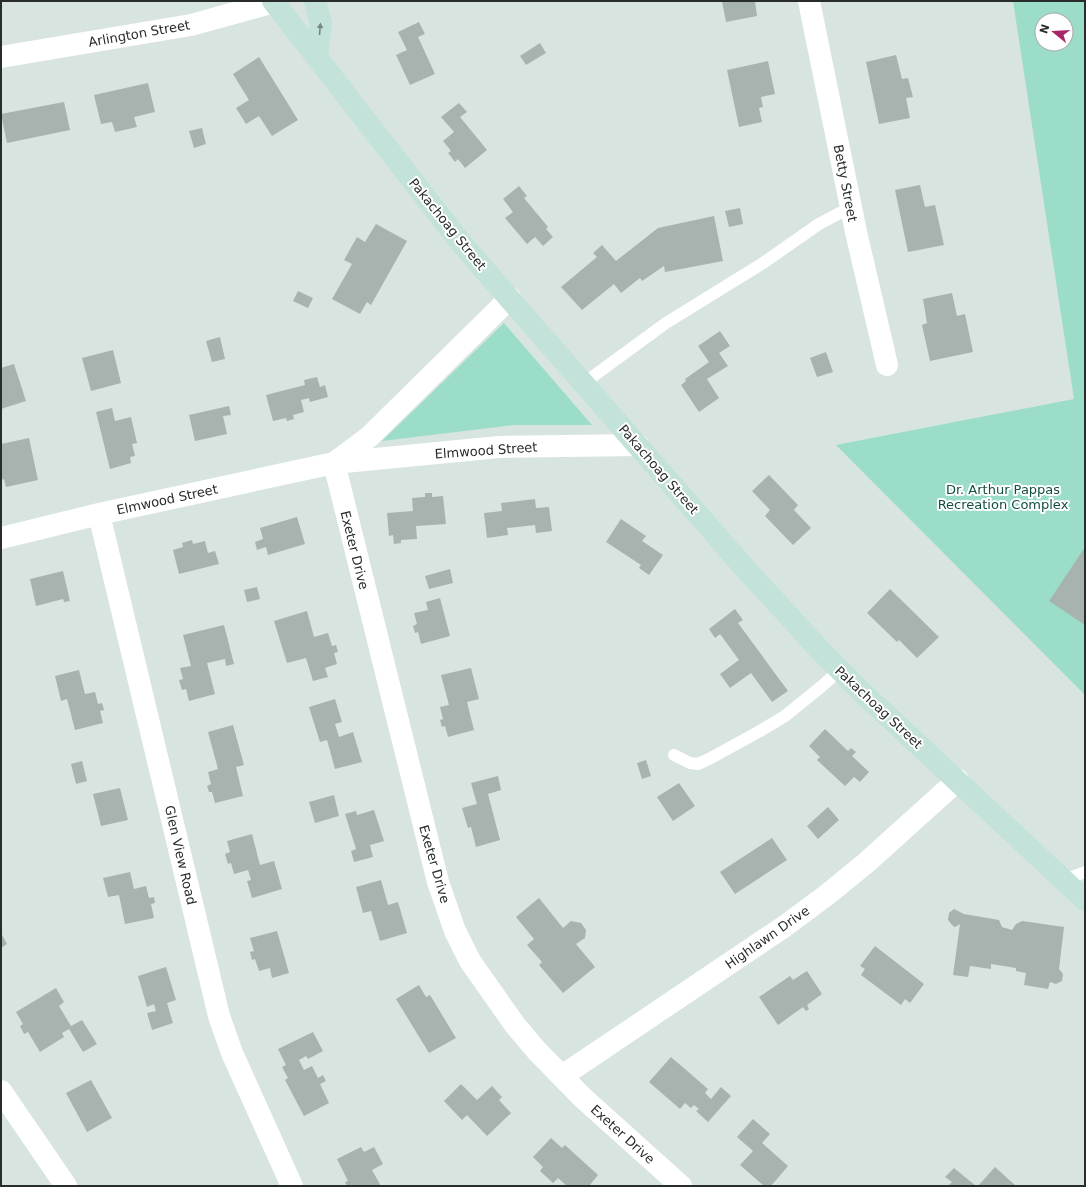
<svg xmlns="http://www.w3.org/2000/svg" width="1086" height="1187" font-family="'DejaVu Sans',sans-serif">
<rect width="100%" height="100%" fill="#d8e4e0"/>
<path fill="#9bddc9" fill-rule="evenodd" d="M1013 1H1085V695L836 445 1074 399ZM1042 20H1066V44H1042Z
M504 323 592 425H514L382 441Z"/>
<path fill="#a7b3af" d="M722 1H755L757 16 726 22Z
M419 22 425 34 418 37 435 74 410 85 396 55 407 50 398 32Z
M540 43 546 53 526 65 520 56Z
M896 55 902 79 908 78 913 97 906 98 910 118 879 124 866 62Z
M259 57 298 120 272 136 259 116 246 124 236 108 249 100 233 74Z
M768 61 775 94 761 97 763 107 759 108 762 122 739 127 727 70Z
M148 83 155 112 134 117 137 127 115 132 112 122 101 124 94 95Z
M64 102 70 130 7 143 1 114Z
M459 103 467 112 460 117 487 150 465 168 458 159 455 162 448 153 451 151 443 141 454 132 441 117Z
M202 128 206 144 194 148 189 131Z
M920 185 925 207 935 205 944 245 908 252 895 190Z
M519 186 527 196 524 198 548 227 546 229 553 237 543 246 535 237 527 244 505 218 513 212 503 199Z
M740 208 743 224 729 227 725 211Z
M714 216 723 261 665 272 664 266 642 281 640 278 621 293 614 284 582 310 561 287 597 257 593 253 602 245 616 261 658 228Z
M376 224 407 241 371 305 367 302 360 314 332 299 352 264 344 260 357 237 365 242Z
M298 291 313 298 308 308 293 301Z
M952 293 957 316 965 314 973 352 930 361 922 325 927 323 923 299Z
M720 331 730 346 719 353 728 366 707 379 719 398 699 412 681 385 686 381 685 379 709 362 698 346Z
M220 337 225 359 212 362 206 341Z
M113 350 121 383 91 391 82 358Z
M826 352 833 372 817 377 810 358Z
M14 364 26 401 1 409V368Z
M317 377 320 387 325 385 328 397 310 402 309 398 301 400 304 412 293 415 294 419 287 421 286 418 273 421 266 395 305 385 304 380Z
M229 406 231 415 223 416 227 434 195 441 189 415Z
M112 408 115 421 131 417 137 443 132 444 135 456 130 457 131 463 110 469 96 412Z
M29 438 38 480 6 487 4 479 1 480V444Z
M769 475 798 505 794 510 811 528 793 545 765 516 770 510 752 491Z
M425 493H432V497L443 496 446 524 416 526 417 539 401 540V543L394 544 393 535 389 536 387 513 413 511 412 498 425 497Z
M535 499 536 508 549 507 552 531 536 533 535 525 507 528 508 535 487 538 484 513 502 511 501 503Z
M297 517 305 544 268 555 266 547 257 550 255 542 263 539 260 528Z
M621 519 646 536 642 541 663 555 649 575 639 568 641 565 606 542Z
M192 540 193 544 205 541 208 553 215 551 219 564 179 574 173 550 183 547 182 543Z
M1085 547V625L1049 601Z
M450 569 453 583 429 589 425 576Z
M63 571 70 601 64 602 63 599 36 606 30 579Z
M257 587 260 599 247 602 244 590Z
M890 589 939 637 917 658 899 640 897 642 867 613Z
M440 598 450 636 421 644 418 632 415 633 413 626 417 624 414 613 428 610 426 602Z
M735 609 743 620 738 623 788 691 772 702 751 673 730 688 720 674 739 660 720 634 715 638 709 629Z
M307 611 314 637 328 633 332 646 336 645 338 652 334 653 337 664 325 668 328 677 313 681 306 658 287 663 274 621Z
M224 625 234 664 226 666 225 659 207 663 215 694 189 701 186 689 182 690 179 680 183 679 180 668 191 666 183 635Z
M471 668 479 699 467 702 474 730 448 737 445 726 442 727 440 720 443 719 440 707 449 705 441 675Z
M79 670 85 694 95 692 98 704 102 703 104 710 100 711 103 723 75 730 67 699 61 701 55 676Z
M335 699 342 722 335 724 339 737 353 732 362 762 335 769 327 740 320 742 309 707Z
M233 725 244 765 236 767 243 796 215 803 212 792H209L207 786 211 784 208 772 218 769 208 732Z
M825 729 848 751 851 748 856 752 852 756 869 772 860 782 854 777 845 786 817 760 820 757 809 746Z
M646 760 651 776 642 779 637 763Z
M82 761 87 781 76 784 71 764Z
M498 776 501 790 488 794 500 840 476 847 471 827 468 828 462 808 477 804 471 783Z
M679 783 695 806 673 821 657 797Z
M120 788 128 820 101 826 93 794Z
M334 795 339 816 315 823 309 802Z
M828 807 839 820 818 839 807 826Z
M374 810 384 841 370 845 373 857 354 862 351 851 356 849 345 814 356 811 357 815Z
M252 834 260 865 274 861 282 889 252 898 247 881 251 880 248 870 234 874 231 863 228 864 225 854 230 852 227 841Z
M772 838 787 860 735 894 720 872Z
M130 872 134 889 146 886 149 898 154 897 155 903 151 904 154 918 125 924 119 895 108 897 103 878Z
M381 880 388 905 398 902 407 933 380 941 371 911 363 913 356 887Z
M539 898 563 928 571 921 581 923 586 930 585 938 576 944 595 967 563 993 539 965 542 962 527 945 534 939 516 917Z
M954 909 964 914 999 920 1002 927 1012 930 1016 924 1022 921 1064 927 1059 969 1063 974 1062 981 1056 984 1050 982 1048 989 1024 985 1026 973 1016 971V968L991 964V969L970 966 968 977 953 975 960 924 955 927 952 925 948 920 949 913Z
M277 931 289 973 272 978 270 968 259 971 255 959 252 960 250 952 254 951 250 938Z
M1 933 7 944 1 948Z
M875 946 924 984 910 1003 905 999 901 1005 861 975 865 969 860 966Z
M166 967 176 1000 167 1003 173 1023 152 1030 147 1013 156 1011 154 1004 147 1007 138 976Z
M807 971 822 994 807 1005 809 1009 806 1011 803 1007 778 1025 759 997 790 976 793 980Z
M419 985 426 997 430 995 456 1038 429 1053 396 999Z
M56 988 64 1002 59 1006 71 1026 82 1020 97 1044 83 1052 69 1029 62 1033 64 1037 40 1052 28 1032 24 1034 20 1026 23 1024 16 1012Z
M313 1032 323 1051 308 1059 306 1056 299 1060 304 1070 312 1066 318 1078 323 1075 326 1081 320 1084 329 1103 304 1116 285 1080 288 1078 282 1067 286 1065 278 1049Z
M671 1057 708 1089 705 1093 711 1099 721 1087 731 1096 708 1122 696 1111 699 1109 694 1105 691 1108 685 1103 680 1109 649 1082Z
M91 1080 112 1118 87 1132 66 1093Z
M461 1084 477 1100 492 1086 502 1097 499 1100 511 1113 487 1136 467 1115 462 1120 444 1101Z
M753 1119 770 1134 762 1143 788 1166 771 1186H764L740 1165 753 1151 737 1137Z
M551 1138 562 1148 565 1145 598 1175 589 1186H567L558 1178 553 1183 540 1171 543 1167 533 1157Z
M361 1147 364 1152 374 1147 383 1164 372 1170 381 1186H347L345 1182 348 1181 337 1159Z
M995 1167 1016 1186H978Z
M954 1168 976 1186H948L952 1182 945 1177Z"/>
<g fill="none" stroke-linecap="round" stroke-linejoin="round">
<path stroke="#fff" stroke-width="12" d="M584 383 666 323 763 263 819 224 851 207
M674 755 690 763 698 764 709 759 760 731 785 716 822 686 840 670
M1064 880 1085 872"/>
<path stroke="#fff" stroke-width="22" d="M809 1 856 232 887 365
M1 57 191 25 274 2
M510 298 369 437 334 463 438 882 455 931 470 961 515 1025 537 1051 583 1098 681 1186
M99 514 219 1016 232 1053 292 1186
M1 538 99 514 334 463 499 447 638 445
M562 1076 785 926 828 894 866 863 958 780
M1 1091 66 1186"/>
<path stroke="#c2e2da" stroke-width="22" d="M273 1 461 243 742 565 819 649 866 696 1085 900
M315 1 321 23 317 57"/>
</g>
<defs><path id="oneway-solid" d="M-6-.8H1V-3.2L6.5 0L1 3.2V.8H-6Z"/></defs>
<use fill="#758782" href="#oneway-solid" transform="translate(320 29) rotate(-85)"/>
<g text-anchor="middle" stroke-width="4" stroke-linejoin="round" paint-order="stroke">
<g font-size="13" fill="#282c2b" stroke="#fff">
<text transform="translate(139 33) rotate(-10)" y="5">Arlington Street</text>
<text transform="translate(846 183) rotate(79)" y="5">Betty Street</text>
<text transform="translate(448 224) rotate(51)" y="5">Pakachoag Street</text>
<text transform="translate(486 450) rotate(-4)" y="5">Elmwood Street</text>
<text transform="translate(659 469) rotate(49)" y="5">Pakachoag Street</text>
<text transform="translate(167 499) rotate(-12)" y="5">Elmwood Street</text>
<text transform="translate(355 550) rotate(76)" y="5">Exeter Drive</text>
<text transform="translate(879 707) rotate(43)" y="5">Pakachoag Street</text>
<text transform="translate(181 855) rotate(77)" y="5">Glen View Road</text>
<text transform="translate(435 864) rotate(74)" y="5">Exeter Drive</text>
<text transform="translate(767 937) rotate(-35)" y="5">Highlawn Drive</text>
<text transform="translate(623 1134) rotate(42)" y="5">Exeter Drive</text>
</g>
<g font-size="13" fill="#134e40" stroke="#fff">
<text x="1003" y="494">Dr. Arthur Pappas<tspan x="1003" dy="15">Recreation Complex</tspan></text>
</g>
</g>
<rect width="1086" height="1187" fill="none" stroke="#282c2b" stroke-width="4"/>
<g transform="translate(1054 32) rotate(288)"><circle r="19" fill="#ffffff" stroke="#a9abaa"/>
<path d="M0-3L7 15L0 10L-7 15Z" fill="#aa246c"/>
<text y="-6" font-size="11" font-weight="bold" text-anchor="middle" fill="#282c2b">N</text>
</g>
</svg>
